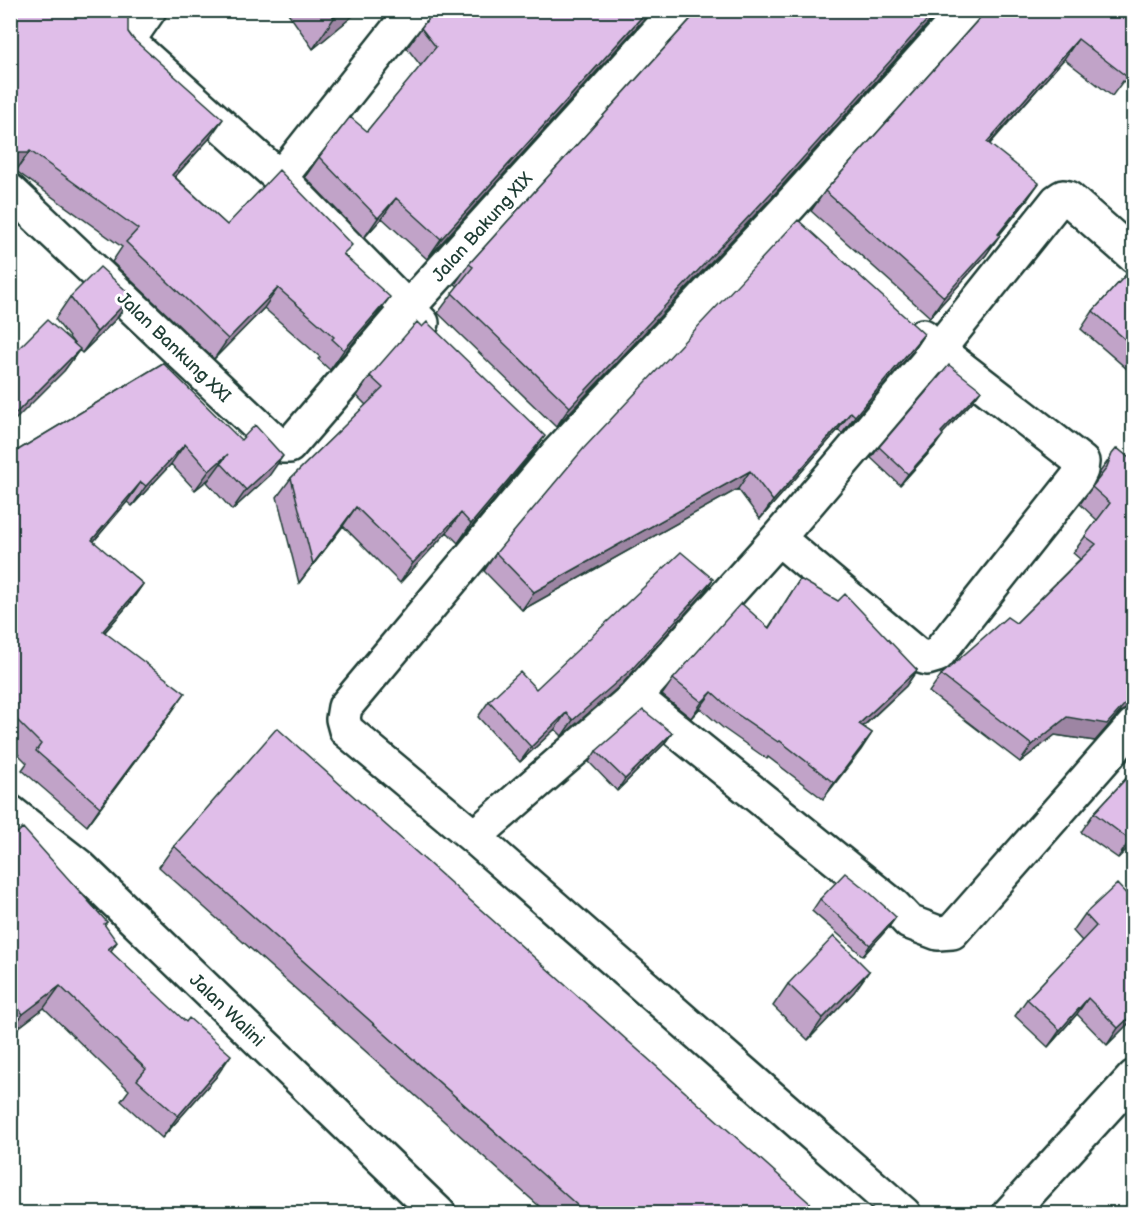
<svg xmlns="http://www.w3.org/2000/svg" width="1144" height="1224" font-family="'Balsamiq Sans',sans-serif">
<rect width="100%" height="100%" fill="#fff"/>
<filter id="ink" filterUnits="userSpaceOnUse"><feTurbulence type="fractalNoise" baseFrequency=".0167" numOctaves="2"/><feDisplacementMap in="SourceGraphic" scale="12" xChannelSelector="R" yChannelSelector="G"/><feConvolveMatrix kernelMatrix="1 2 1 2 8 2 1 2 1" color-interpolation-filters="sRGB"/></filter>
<g filter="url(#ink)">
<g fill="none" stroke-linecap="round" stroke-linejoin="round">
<defs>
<path id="street" d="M149 10 133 33 132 45 280 178 422 323
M280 178 413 10
M10 191 276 443 282 446H289L407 309 678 10
M778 538 917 655 927 658 937 655 1077 478 1081 470 1082 462 938 350 923 336
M635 697 894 906 909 922 938 933 952 932 1134 725
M474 837 635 697 778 538 938 350 1057 201 1063 197 1068 198 1134 256
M904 1214 474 837 346 730 343 719 345 707 557 454 784 212 966 10
M1009 1214 1134 1077"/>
<path id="secondary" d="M10 812 80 867 439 1214"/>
</defs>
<use href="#street" stroke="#1f3d34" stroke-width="38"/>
<use href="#secondary" stroke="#1f3d34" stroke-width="38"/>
<use href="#street" stroke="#fff" stroke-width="33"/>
<use href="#secondary" stroke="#fff" stroke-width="33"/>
</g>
<path fill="#c1a3c8" stroke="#1f3d34" stroke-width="1.5" d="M10 10 128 32 209 139 175 177 227 225 345 255 376 316 330 370 318 359 320 357 264 308 214 359 112 262 122 247 16 171 14 173H10Z
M286 10H360L313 49Z
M378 10H389L383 18Z
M431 10H652L427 259 382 218 364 238 305 177 319 157 367 131 421 66 407 48 430 16Z
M696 10H940L770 199 556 427 438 313 458 286 455 284 469 264 696 13Z
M984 10H1134V89L1123 81 1112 96 1064 59 990 144 1025 203 999 235 986 255 930 317 811 211 825 191 984 13Z
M1134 266V375L1081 329 1093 311Z
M132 296 117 318 82 353 79 350 64 371 76 346 55 319 70 297Z
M924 334 912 352 842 434 838 430 760 519 738 489 522 610 484 571 496 553Z
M163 363 269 476 232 510 207 482 210 478 195 490 171 464 132 506 127 502 93 542 143 584 129 604 105 632 171 713 87 826 22 770 27 763 10 746V455Z
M370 376 531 455 458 543 447 532 400 583 343 526 299 583 277 497 291 478 366 405 357 396Z
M973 401 942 434 935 446 900 485 871 458 879 447Z
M1117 448 1134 462V707H1129L1120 712 1095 741 1055 735 1020 762 929 692 941 675 1016 623 1080 559 1073 553 1097 520 1080 504 1095 483 1100 472Z
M713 579 702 595 622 684 562 736 555 729 520 762 478 717 489 701 536 689Z
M800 579 917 670 906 686 863 727 872 733 823 799 768 757 767 759 723 728 700 708 691 718 662 695 673 679 769 627Z
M672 733 664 744 617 791 589 762 596 751Z
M1134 770V842L1118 858 1081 832 1094 813Z
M10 839 107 922 104 925 111 952 216 1077 162 1138 121 1101 129 1090 44 1008 10 1034Z
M174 846 822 1214H548L159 867Z
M820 899 896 917 888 928 863 956 812 911Z
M1134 902V1018L1107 1045 1077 1014 1048 1047 1015 1016 1027 999 1082 941 1073 931 1085 914Z
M869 971 854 992 808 1040 773 1006 788 984Z"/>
<path fill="#9d85a3" stroke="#1f3d34" stroke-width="1.5" d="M343 10H360L313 49 334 18Z
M648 10H652L427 259 441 239Z
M936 10H940L770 199 556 427 570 407Z
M1078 39 1064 59 973 162 987 142Z
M223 119 209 139 158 195 172 175Z
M30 151 16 171 14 173H10V158L18 153Z
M1039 183 1025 203 988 249 1000 235 986 255 930 317 944 297 998 234Z
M396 198 382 218 364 238 378 218Z
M278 288 264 308 214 359 228 339Z
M132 296 117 318 82 353 97 332Z
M390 297 376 316 330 370 344 350Z
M924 334 912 352 842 434 855 416Z
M80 349 64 371 10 425V419Z
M981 390 973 401 933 444 941 432Z
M851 412 838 430 760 519 773 501Z
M943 435 935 446 900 485 908 474Z
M545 436 531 455 458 543 471 524Z
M185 444 171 464 132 506 146 486Z
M228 454 221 463 210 478 195 490 209 471Z
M283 456 269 476 232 510 246 490Z
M750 471 738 489 522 610 534 592Z
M141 482 127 502 78 560 92 540Z
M356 507 343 526 299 583 313 564Z
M461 513 447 532 400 583 413 563Z
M713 579 702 595 622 684 562 736 573 720Z
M143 584 129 604 89 650 103 631Z
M917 670 906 686 848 740 859 724Z
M712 692 700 708 691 718 702 702Z
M185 693 171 713 87 826 100 807Z
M1134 694V707H1129L1120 712 1095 741 1055 735 1020 762 1032 745 1067 717Z
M566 713 555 729 520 762 531 747Z
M672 733 664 744 617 791 625 779Z
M872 733 861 750 823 799 834 783Z
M1134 837V842L1118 858 1130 840Z
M896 917 888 928 863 956 870 945Z
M117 942 102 964 108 949Z
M869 971 854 992 808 1040 823 1018Z
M60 986 44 1008 10 1034V1032L23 1014Z
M1088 998 1077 1014 1048 1047 1060 1030Z
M1134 1013V1018L1107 1045 1118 1028Z
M231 1055 216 1077 162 1138 178 1116Z"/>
<path fill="#e0bee9" stroke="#1f3d34" stroke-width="1.5" d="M10 10H124L128 14V32L133 39 223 119 172 175 227 225 279 170 352 245 343 254 390 297 344 350 332 339 334 337 278 288 228 339 126 242 138 229 30 151 28 153H18L10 158Z
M329 10H343L334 18Z
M435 10H648L441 239 396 198 378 218 319 157 350 117 367 131 436 47 421 28Z
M699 10H936L784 179 570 407 452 293 473 267 469 264Z
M987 10H1134V65L1126 76 1078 39 987 142 1039 183 998 234 1000 235 944 297 825 191Z
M798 220 924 334 855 416 851 412 773 501 750 471 534 592 496 553 584 448Z
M1134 266V347L1093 311Z
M100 267 132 296 97 332 70 297Z
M47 320 80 349 10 419V357Z
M417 322 422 327 427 322 545 436 471 524 461 513 413 563 356 507 313 564 291 478 383 388 370 376Z
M163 363 241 440 255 425 283 456 246 490 221 463 228 454 209 471 185 444 146 486 141 482 92 540 143 584 103 631 185 693 100 807 36 751 41 744 10 713V455Z
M949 365 981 390 941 432 943 435 908 474 879 447Z
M1117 448 1134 462V694L1107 724 1067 717 1032 745 941 675 1007 617 1016 623 1096 544 1085 536 1110 503 1092 487 1106 469 1112 454Z
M681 552 713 579 633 668 573 720 566 713 531 747 489 701 520 672 536 689Z
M800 579 838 601 845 594 917 670 859 724 872 733 834 783 780 741 778 742 734 712 712 692 702 702 673 679 741 603 769 628Z
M643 710 672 733 625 779 596 751Z
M277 728 822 1214H587L174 846Z
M1134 770V837L1130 840 1094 813Z
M23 828 107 922 104 924 117 942 108 949 186 1022 189 1018 231 1055 178 1116 137 1080 146 1069 60 986 23 1014 10 998V839Z
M845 873 870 893 896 917 870 945 820 899Z
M1117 884 1134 902V1013L1118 1028 1088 998 1060 1030 1027 999 1096 926 1085 914Z
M834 936 869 971 823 1018 788 984Z"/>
</g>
<g text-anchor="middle" stroke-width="6" stroke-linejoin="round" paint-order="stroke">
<g font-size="18" fill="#1f3d34" stroke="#fff">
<text transform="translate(482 227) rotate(-48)" y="6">Jalan Bakung XIX</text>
<text transform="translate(174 347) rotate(44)" y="6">Jalan Bankung XXI</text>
<text transform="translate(227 1010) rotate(44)" y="6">Jalan Walini</text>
</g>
</g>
<rect width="1144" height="1224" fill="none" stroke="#fff" stroke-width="36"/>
<rect x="18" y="18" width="1108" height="1188" fill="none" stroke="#1f3d34" stroke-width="2" filter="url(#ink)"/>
</svg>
